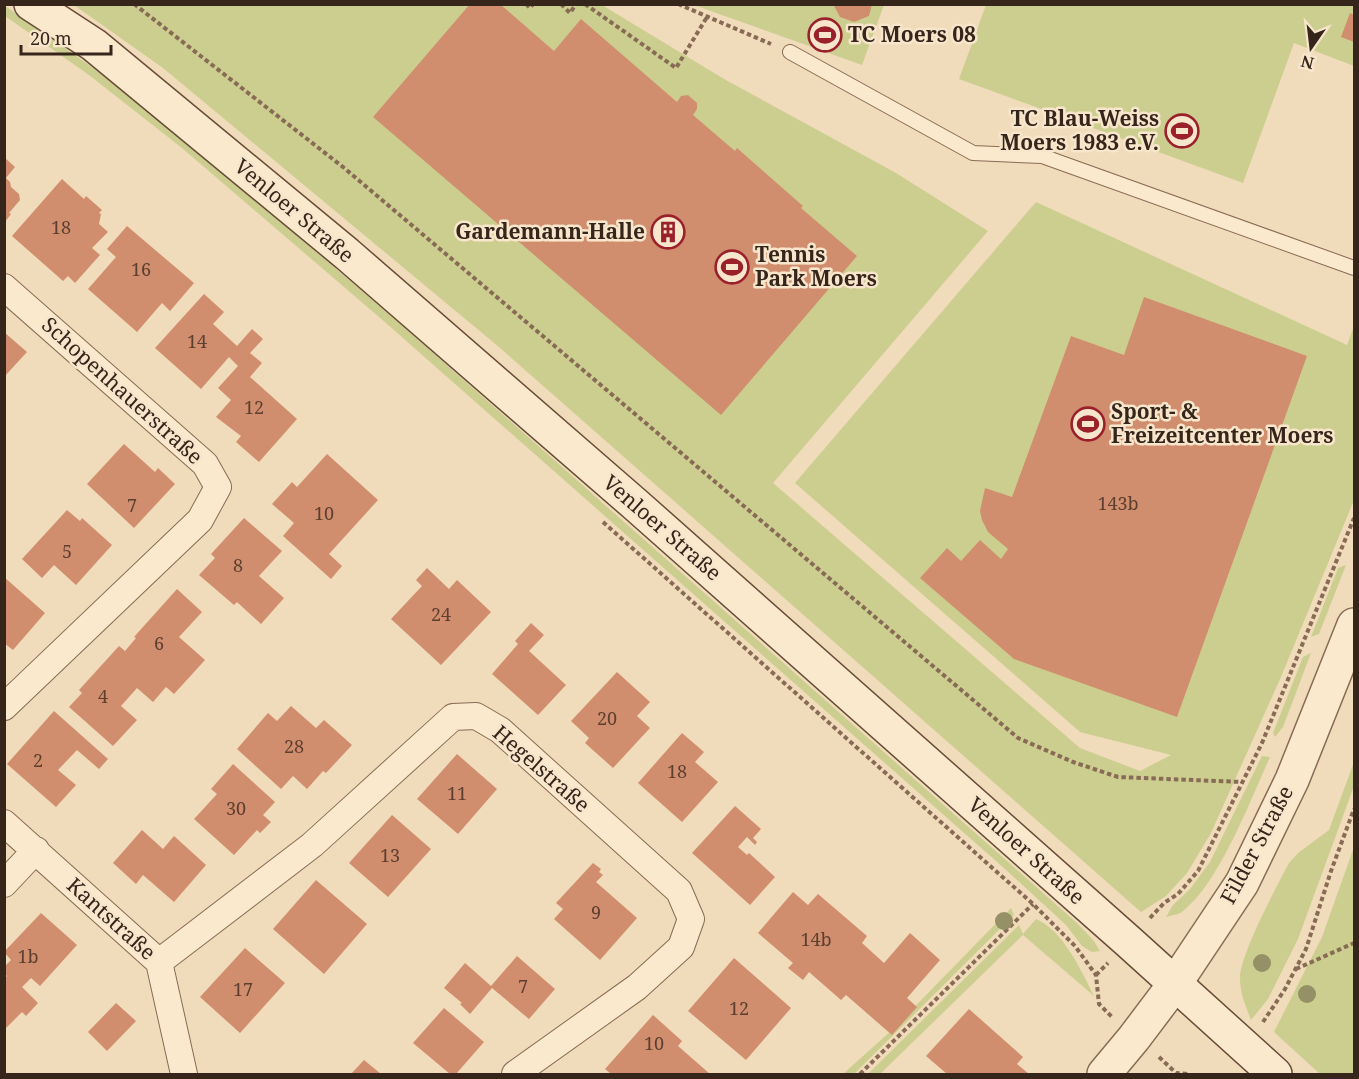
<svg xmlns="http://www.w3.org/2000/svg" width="1359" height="1079" font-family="'Noto Serif',serif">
<rect width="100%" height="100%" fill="#f0dbbb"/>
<path fill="#ccce8f" d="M4 5 106 77 201 153 404 327 1078 924 1094 941 1100 951 1092 952 1082 946 1066 925 1005 869 386 323 182 148 89 75 5 16Z
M74 5H602L724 79 896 173 988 231 773 483 1080 748 1140 771 1171 755 1080 732 795 483 1036 202 1347 345 1354 326V500L1281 677 1211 833 1187 873 1166 896 1141 912 499 347 163 68Z
M694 5H884L862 65Z
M986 5H1354V66L1294 43 1243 183 959 79Z
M1346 565 1319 634 1311 637 1338 568Z
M1311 653 1283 727 1275 737 1273 733 1303 657Z
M1262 756 1270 757C1251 799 1219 883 1183 911 1179 915 1172 915 1166 917L1173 905 1190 889 1210 862Z
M1354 762V786L1298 939 1268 999 1251 1020C1246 1007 1240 993 1240 979 1239 956 1277 886 1289 863L1298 853 1329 830Z
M1354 847V1074H1320L1274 1032 1322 937Z
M1011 908 1014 915 854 1074H843L892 1030Z
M1036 919C1063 930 1082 972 1094 996L1023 935 880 1074H868L1019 925 1023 934Z"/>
<path fill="#d18e6e" d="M470 4H500L554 51 581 19 677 102 681 96 688 95 697 103V109L693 115 735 151 737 148 803 206 801 208 857 256 721 415 373 117Z
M833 4H872L869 16 854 22 840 17Z
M1350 13 1354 15V42L1341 37Z
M4 157 15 167 6 178 10 182 11 187 19 194 20 200 9 213 11 214 5 222Z
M62 179 84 199 86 196 102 210 99 213 101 214 99 224 108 232 92 248 100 255 75 283 68 276 63 281 12 236Z
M127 226 194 283 170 311 162 303 137 332 88 289 116 257 107 249Z
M204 294 224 312 213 324 237 346 252 329 263 339 250 353 262 363 250 377 297 419 259 462 236 442 241 436 216 417 231 400 218 388 238 366 229 357 201 389 155 348Z
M1144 297 1307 356 1177 717 1014 659 920 578 947 548 961 561 980 540 1001 559 1008 549 988 532 982 520 980 511 985 488 1012 497 1071 336 1124 355Z
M4 332 27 352 4 377Z
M124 444 155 472 158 468 175 484 134 528 87 484Z
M327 454 378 500 329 554 342 566 331 579 283 536 294 523 272 504 292 482 297 487Z
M67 510 80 521 82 518 112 545 76 585 54 565 42 578 22 559Z
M244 518 282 551 259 576 284 598 261 624 237 602 234 605 199 575 215 558 211 554Z
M427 568 449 589 457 580 491 612 441 665 391 619 422 586 416 580Z
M4 577 45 613 13 650 4 643Z
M177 589 202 612 179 637 205 660 174 694 166 687 153 702 137 688 121 706 137 720 113 746 69 707 82 693 79 690 119 646 125 651 136 638 134 637Z
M531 623 544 635 529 651 566 685 538 715 492 674 518 644 515 641Z
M617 672 650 702 637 716 650 728 613 768 585 743 589 738 571 721Z
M291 706 316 728 324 720 352 745 326 773 323 771 307 789 293 776 281 789 237 749 268 713 277 721Z
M54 711 108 759 99 769 77 750 58 770 76 785 56 807 7 764Z
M682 733 704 752 695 762 718 782 682 822 638 783Z
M457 754 497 789 458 834 417 799Z
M233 764 275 802 263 815 271 822 260 833 257 830 234 855 194 819 217 794 211 789Z
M735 806 761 829 753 838 757 842 755 845 747 837 738 847 747 855 749 853 775 877 750 905 692 853Z
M392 815 431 849 388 897 349 863Z
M142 830 163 849 174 836 206 865 174 902 143 875 136 884 113 863Z
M593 863 601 869 599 872 603 875 596 882 637 918 600 960 554 919 563 909 556 903Z
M316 880 367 924 324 974 273 929Z
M793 892 808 905 818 894 867 936 862 943 884 963 910 933 940 960 907 998 917 1007 892 1035 846 995 841 1000 809 972 803 980 788 968 793 963 758 933Z
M41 913 77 945 40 986 31 978 22 987 38 1003 26 1016 22 1012 4 1030V979L7 976 4 973V967L11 960 4 952Z
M245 948 285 983 240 1033 200 997Z
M517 956 555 989 529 1019 492 988 470 1014 460 1004 462 1003 444 988 465 963 491 986Z
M734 958 791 1008 746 1060 688 1011Z
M116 1003 136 1021 107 1051 88 1032Z
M444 1008 484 1042 456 1074H450L413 1043Z
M969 1009 1023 1057 1017 1064 1029 1074H947L926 1056Z
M653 1015 682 1041 678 1046 710 1074H611L605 1069Z
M364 1060 381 1074H351Z"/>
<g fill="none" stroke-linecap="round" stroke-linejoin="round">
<defs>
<path id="service" d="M790 52 973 153 1042 156 1354 268"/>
<path id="minor" d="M4 287 205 464 218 487 200 520 4 707
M4 823 159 962 184 1074
M4 884 36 850
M159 962 312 845 453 717 476 716 500 730 679 891 691 919 681 947 637 987 515 1074"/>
<path id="tertiary" d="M1104 1074 1134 1038 1174 985 1242 883 1292 780 1354 625"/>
<path id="secondary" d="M31 4 94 45 347 254 636 505 1129 942 1275 1074"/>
</defs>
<use href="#service" stroke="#886b54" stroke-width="16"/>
<use href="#minor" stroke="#886b54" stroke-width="28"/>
<use href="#tertiary" stroke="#886b54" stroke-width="36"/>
<use href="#secondary" stroke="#694c38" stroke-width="36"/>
<path stroke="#886b54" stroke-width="4" stroke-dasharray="4.5 3" stroke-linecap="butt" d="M134 4 343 167 1018 738 1073 762 1118 777 1242 782
M526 4 530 8 533 4
M561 4 570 13 576 4
M585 4 676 68 707 17
M678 4 771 44
M603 522 1033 904 1075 946 1096 975 1099 1004 1112 1017
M1150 918 1164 903 1178 894 1198 871 1262 743 1354 518
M1296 969 1354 943
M1096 975 1108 963
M1263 1022 1285 989 1306 949 1331 871 1354 809
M1159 1057 1176 1073 1188 1074
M860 1074 1033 904"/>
<use href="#service" stroke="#fbe9ce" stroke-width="14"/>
<use href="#minor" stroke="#fbe9ce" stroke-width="26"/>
<use href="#tertiary" stroke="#fbe9ce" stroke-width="33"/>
<use href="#secondary" stroke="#fbe9ce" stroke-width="33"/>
</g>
<g fill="#959065">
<circle cx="1004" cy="921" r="9"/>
<circle cx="1262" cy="963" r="9"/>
<circle cx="1307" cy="994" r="9"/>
</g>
<defs>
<symbol id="stadium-ring" viewBox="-11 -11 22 22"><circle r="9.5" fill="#f7e6cb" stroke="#9a212c" stroke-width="1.5"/><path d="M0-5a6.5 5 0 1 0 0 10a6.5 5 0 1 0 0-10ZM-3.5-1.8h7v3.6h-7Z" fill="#9a212c"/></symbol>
<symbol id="building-ring" viewBox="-11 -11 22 22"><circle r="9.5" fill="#f7e6cb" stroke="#9a212c" stroke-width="1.5"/><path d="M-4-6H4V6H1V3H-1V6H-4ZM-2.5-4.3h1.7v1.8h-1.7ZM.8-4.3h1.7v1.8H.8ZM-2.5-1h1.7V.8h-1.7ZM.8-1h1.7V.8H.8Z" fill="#9a212c"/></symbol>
</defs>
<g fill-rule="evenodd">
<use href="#stadium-ring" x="806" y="16" width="38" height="38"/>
<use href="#stadium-ring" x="1163" y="112" width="38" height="38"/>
<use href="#building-ring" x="649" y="213" width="38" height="38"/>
<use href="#stadium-ring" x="713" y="248" width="38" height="38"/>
<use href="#stadium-ring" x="1069" y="405" width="38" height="38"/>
</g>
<g text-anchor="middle" stroke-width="5" stroke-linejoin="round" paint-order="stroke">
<g font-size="18" fill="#5d3f2f">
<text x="61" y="234">18</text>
<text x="141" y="276">16</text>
<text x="197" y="348">14</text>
<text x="254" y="414">12</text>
<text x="1118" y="510">143b</text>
<text x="132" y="512">7</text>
<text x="324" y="520">10</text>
<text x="67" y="558">5</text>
<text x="238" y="572">8</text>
<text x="441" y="621">24</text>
<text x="159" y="650">6</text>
<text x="103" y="703">4</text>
<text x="607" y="725">20</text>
<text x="294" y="753">28</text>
<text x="38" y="767">2</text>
<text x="677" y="778">18</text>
<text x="457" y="800">11</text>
<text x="236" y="815">30</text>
<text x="390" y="862">13</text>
<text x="596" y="919">9</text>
<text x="816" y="946">14b</text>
<text x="28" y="963">1b</text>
<text x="523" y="993">7</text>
<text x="243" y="996">17</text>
<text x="739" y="1015">12</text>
<text x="654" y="1050">10</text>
</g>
<g font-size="21" font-weight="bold" fill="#36251a" stroke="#f7e6cb" text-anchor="start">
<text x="848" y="42">TC Moers 08</text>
<text x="1159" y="126" text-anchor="end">TC Blau-Weiss<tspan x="1159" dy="24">Moers 1983 e.V.</tspan></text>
<text x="645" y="239" text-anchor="end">Gardemann-Halle</text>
<text x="755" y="262">Tennis<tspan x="755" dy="24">Park Moers</tspan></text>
<text x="1111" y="419">Sport- &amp;<tspan x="1111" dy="24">Freizeitcenter Moers</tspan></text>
</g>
<g font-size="21" fill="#36251a" stroke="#f7e6cb">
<text transform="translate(294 211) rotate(40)" y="7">Venloer Straße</text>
<text transform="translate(122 391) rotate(42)" y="7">Schopenhauerstraße</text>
<text transform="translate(662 528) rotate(41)" y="7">Venloer Straße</text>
<text transform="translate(541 769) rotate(41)" y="7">Hegelstraße</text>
<text transform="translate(1257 845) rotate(-62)" y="7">Filder Straße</text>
<text transform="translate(1026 851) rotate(42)" y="7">Venloer Straße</text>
<text transform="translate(111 919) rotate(42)" y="7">Kantstraße</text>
</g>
</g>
<rect width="1359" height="1079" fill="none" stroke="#36251a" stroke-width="12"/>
<g transform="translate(1311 48) rotate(194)" stroke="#f7e6cb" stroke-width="4.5" paint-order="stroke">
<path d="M0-4.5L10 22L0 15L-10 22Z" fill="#36251a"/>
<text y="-9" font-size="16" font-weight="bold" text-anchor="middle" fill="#36251a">N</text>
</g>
<path d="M21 45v9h90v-9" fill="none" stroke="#36251a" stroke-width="3"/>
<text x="30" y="45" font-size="18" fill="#36251a" stroke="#f7e6cb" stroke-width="4.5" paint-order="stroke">20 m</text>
</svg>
